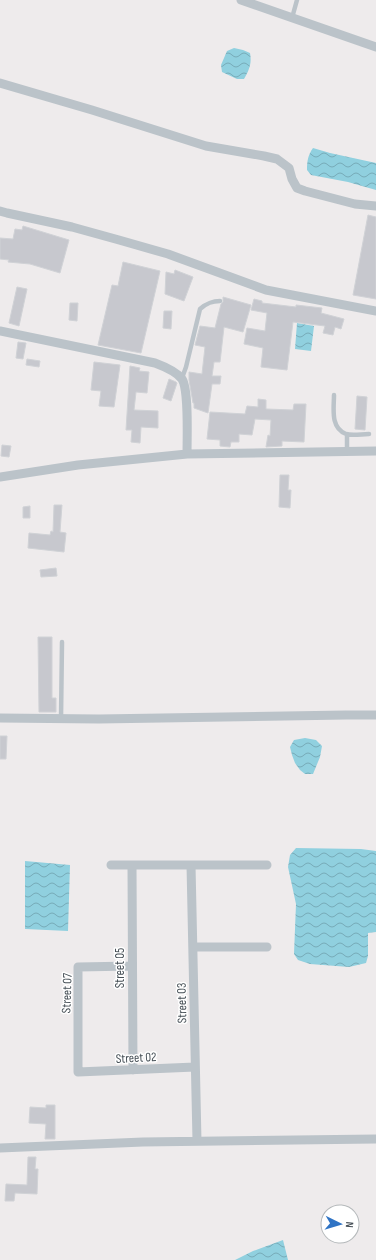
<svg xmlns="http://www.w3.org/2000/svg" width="376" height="1260" font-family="'Sofia Sans Condensed',sans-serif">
<defs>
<pattern id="water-waves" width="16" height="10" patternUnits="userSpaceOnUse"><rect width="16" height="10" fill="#90d0df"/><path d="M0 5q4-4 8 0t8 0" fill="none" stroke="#77abb8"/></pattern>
</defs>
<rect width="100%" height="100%" fill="#eeebec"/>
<path fill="url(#water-waves)" d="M234 48 243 50 250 53C252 64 249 70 244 79H237L222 72 221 65 227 51Z
M313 148 330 153 376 163V190L348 182 311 175 307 170C307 161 308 155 313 148Z
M297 323 314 326 311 351 295 349Z
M305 738 316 740 322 746 320 757 313 774H305L300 770 295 763 292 755 290 747 294 740Z
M296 848 361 849 376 851V932L368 933V956L366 963 349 967 310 964 298 960 294 954 296 904 288 867 290 855Z
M25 861 70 865 68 931 25 929Z
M283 1240 288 1260H235L253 1251Z"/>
<path fill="#c7c8ce" stroke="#d0d2d6" d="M368 215 376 217V299L353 295Z
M23 226 69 240 60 273 30 264 8 262 9 260 0 259V238L13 239 15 229 22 230Z
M123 262 160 271 141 353 98 345 112 285 118 286Z
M175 270 193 277 184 301 165 294 166 272 174 274Z
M17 287 27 289 19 326 9 323Z
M223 297 251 305 243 332 224 327 220 362H214L212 376H221L220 384H212L208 413 194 408V403H193L189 380V372L202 374 205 347 195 345 200 326 215 328 221 304 223 302Z
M254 299 262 301V303L296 307V305L322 308 321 313 344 319 341 329 335 327 333 335 323 333 325 326 293 322 287 370 261 367 263 348 244 344 247 328 265 331 267 313 251 310Z
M70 303H78L77 321 69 320Z
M164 311H172L171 329 163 328Z
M18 342 26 343 23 359 16 358Z
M27 359 40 361 39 367 26 365Z
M94 362 120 365 114 407 99 406 101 391 91 390Z
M130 366 140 368 139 371 149 372 147 393 136 392 134 410 158 411V428L141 427 140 443 131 442 132 430H126Z
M169 379 176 382 177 383 171 401 163 398Z
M357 396 367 397 365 430 355 429Z
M258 399 266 400V409L293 410 294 404H306L304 442 282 441V446L266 447 268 435 270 436 271 420 255 419 252 435 239 434V442H231L230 447 220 446V440L207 439 210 412 245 414 247 406 258 407Z
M2 445 11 446 9 457 1 456Z
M280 475H289L288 490H291L290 508 279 507Z
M54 505H62L60 532 66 533 64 552 28 548 29 533 50 535 51 531 53 532Z
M30 506V518H23V507Z
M56 568 57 576 41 577 40 570Z
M38 637H52V698H56V712H39Z
M0 736H7L6 759H0Z
M46 1105H55V1139H45L46 1124 29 1123 30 1107 46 1108Z
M28 1157H36L35 1169H38L37 1194 15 1193 14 1201H5L6 1184 27 1185Z"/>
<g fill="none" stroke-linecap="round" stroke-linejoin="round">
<path stroke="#bbc3c9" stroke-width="4.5" d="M292 18 297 0
M182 378 186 367 200 309C207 303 212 301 220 301
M334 395C334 408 330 428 346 434 352 436 362 434 369 434
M347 450V435
M61 719 62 642"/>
<path stroke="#bbc3c9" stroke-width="9" d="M241 0 376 47
M0 83 92 110 206 146 264 156 277 159 289 168 292 179 297 188 305 191 355 204 376 206
M0 211 7 213 72 227 119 240 168 254 266 290 376 311
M0 331 155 363C163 366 176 371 182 379 189 390 187 438 187 454
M0 477 78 465 187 454 376 451
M0 718 99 719 346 715H376
M111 865H267
M132 865 133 1070
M191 865 197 1141
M193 947H267
M132 966 78 967V1072L195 1067
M0 1148 143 1142 376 1139"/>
</g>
<g text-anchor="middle" stroke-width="3" stroke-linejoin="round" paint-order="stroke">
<g font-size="13" fill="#464f56" stroke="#fff">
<text transform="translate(119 968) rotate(-90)" y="5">Street 05</text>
<text transform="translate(66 993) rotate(-88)" y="5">Street 07</text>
<text transform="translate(181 1003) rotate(-91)" y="5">Street 03</text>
<text transform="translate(136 1057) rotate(-3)" y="5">Street 02</text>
</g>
</g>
<g transform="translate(340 1224) rotate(95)"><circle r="19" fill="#ffffff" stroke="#b5b9bb"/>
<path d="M0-3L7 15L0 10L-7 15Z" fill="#2f73c4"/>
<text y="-6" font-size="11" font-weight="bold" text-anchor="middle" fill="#464f56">N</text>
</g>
</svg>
